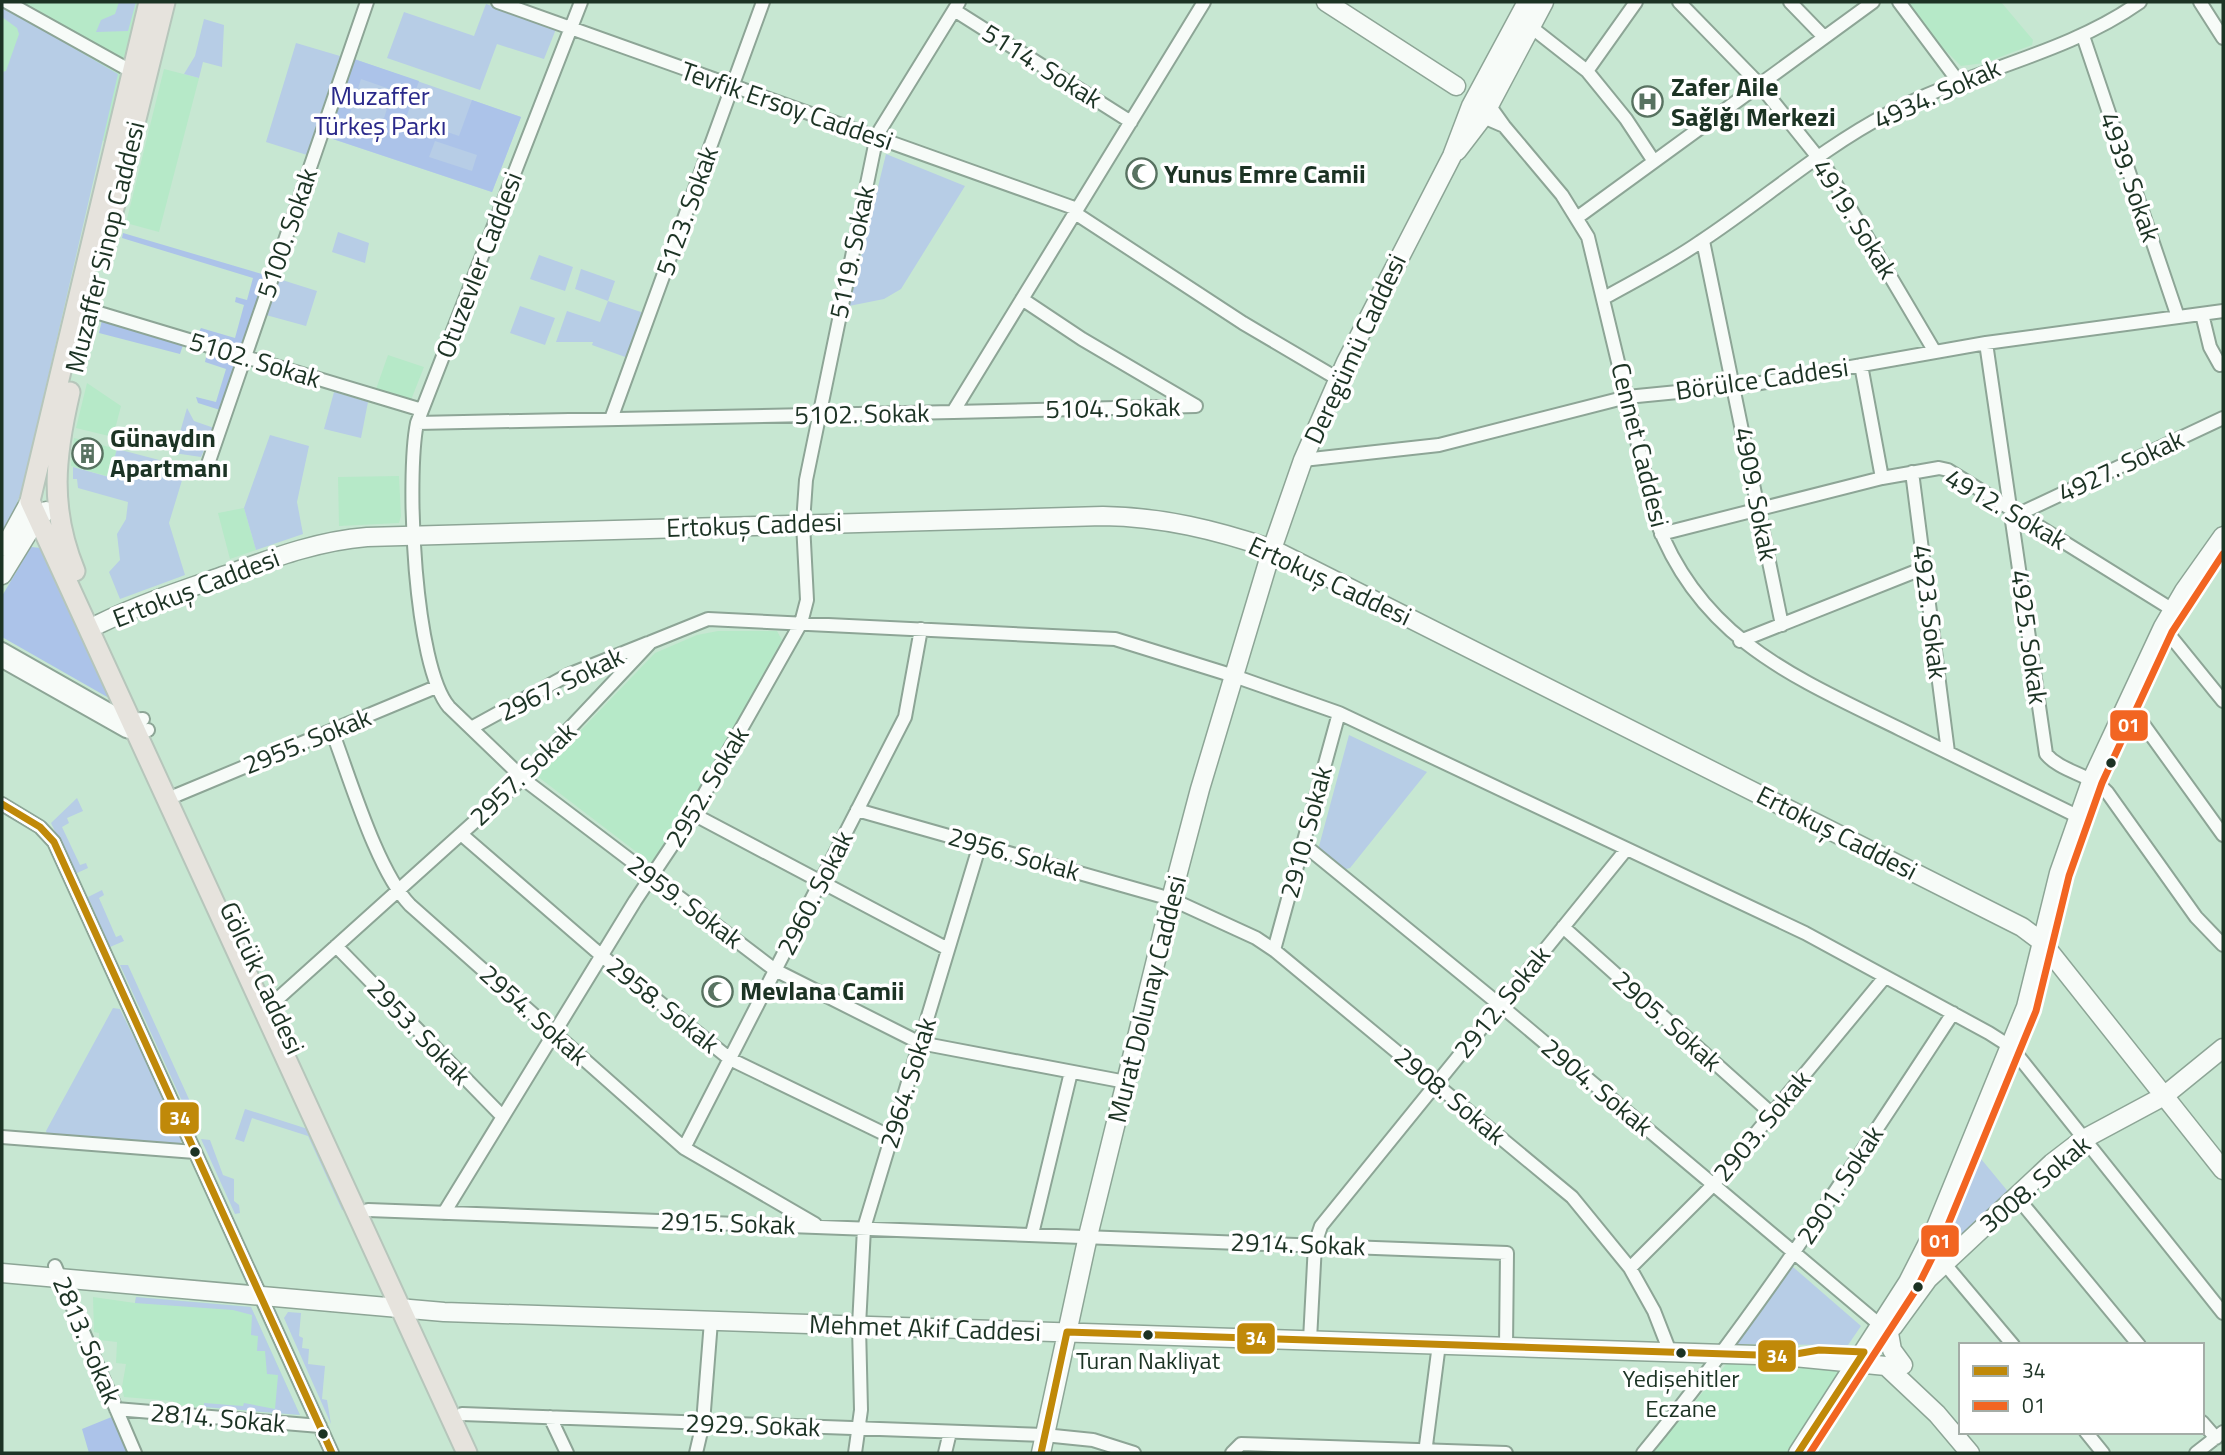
<svg xmlns="http://www.w3.org/2000/svg" width="2225" height="1455" font-family="'Titillium Web',sans-serif">
<rect width="100%" height="100%" fill="#c7e7d2"/>
<path fill="#b6e9c8" d="M2 2H142L107 143 2 83Z
M1907 2H2001L2033 40 2032 45 1984 63 1961 66 1942 47Z
M164 69 199 78 159 232 126 223Z
M388 355 424 367 411 400 376 389Z
M87 383 121 406 113 437 76 428Z
M74 438 117 449 110 477 71 466Z
M399 476 401 516 399 523 339 526 338 477Z
M244 508 256 550 230 559 218 513Z
M718 631H777L782 640 696 796 651 863 537 776 655 653 697 635Z
M93 1297 135 1303 136 1297 251 1307 300 1415 173 1405V1401L124 1397 122 1387 126 1364 116 1363 117 1342 99 1340V1333L94 1332Z
M1729 1361 1848 1369 1792 1453H1652Z"/>
<path fill="#b7cde6" d="M119 2H136L128 31 96 32 101 20 115 14Z
M486 4 556 29 544 59 497 44 480 90 387 58 404 12 474 36Z
M2 6 118 74 22 490 2 541V72L6 71 19 34 17 28 2 17Z
M204 19 224 25 222 67 203 62 199 78 184 74 195 56Z
M296 43 340 56 307 155 266 142Z
M354 59 521 117 492 192 327 137Z
M886 154 965 186 901 289 884 299 849 306Z
M338 232 369 243 365 263 332 252Z
M539 255 573 267 565 291 530 279Z
M581 269 615 281 608 301 644 313 628 358 592 345 593 342H556L567 311 600 322 608 301 575 289Z
M279 279 317 291 306 326 266 315Z
M520 306 555 318 545 345 510 333Z
M334 392 368 402 361 438 324 429Z
M187 408 194 421 214 428 201 457 174 453Z
M270 435 309 446 297 502 303 534 256 550 244 508Z
M117 449 186 467 169 523 185 575 120 599 109 572 120 560 117 534 126 519 128 502 78 488 77 479H73V467L109 477Z
M1349 735 1427 772 1350 868 1342 870 1318 850Z
M77 798 83 811 67 818 69 823 62 827 80 865 86 863 88 868 75 874 51 823Z
M102 890 104 895 99 898 116 937 121 935 124 941 110 947 88 897Z
M120 965H128L198 1119 196 1124 192 1123Z
M113 1008 120 1009 181 1134 182 1141 177 1146 47 1134 46 1131Z
M245 1109 314 1131 352 1212 342 1210 308 1136 252 1118 244 1142 235 1139Z
M201 1139 210 1140 223 1175 234 1179V1201L239 1205 240 1213 235 1214Z
M1977 1154 2010 1194 1947 1248 1937 1240Z
M1793 1267 1861 1326 1848 1345 1734 1344Z
M136 1297 251 1307 300 1415 204 1407V1403L243 1406 244 1403 275 1409 278 1375 267 1374 265 1351H257L258 1336 251 1335 252 1315 233 1310 135 1303Z
M288 1312 301 1313 299 1336 303 1338 302 1348 309 1349 308 1364 325 1366 322 1399 327 1400 331 1424 284 1318Z"/>
<path fill="#acc3e9" fill-rule="evenodd" d="M354 59 419 81 406 118 459 136 472 100 521 117 492 192 327 137ZM361 79 393 90 378 137 346 126ZM435 141 477 155 472 171 429 157Z
M123 233 262 274 264 280 242 344 235 346 197 335 201 328 235 338 244 305 235 302 236 297 247 300 253 278 122 238Z
M102 320 183 345 180 354 99 333Z
M207 353 236 362 220 410 198 403 196 397 216 402 226 369 205 362Z
M31 547 41 548 109 698 2 637V596Z
M114 1416 130 1453H89L82 1429Z"/>
<g fill="none" stroke-linecap="round" stroke-linejoin="round">
<defs>
<path id="street" d="M7 2 138 75
M498 2 1077 209
M581 2 417 423C406 478 414 666 449 707L526 781 775 970 920 1043 1126 1082
M1679 2 1759 84 1825 166 1935 352
M1790 2 1824 37
M1899 2 1958 81
M2200 2 2223 38
M954 10 1131 122
M1531 27 1587 71 1626 119 1653 160
M2083 36 2178 317
M1587 71 1636 2
M1483 117 1504 126 1489 105
M1504 126 1562 195 1588 237 1656 520C1700 639 1794 677 1900 729 1959 758 2018 787 2077 816
M1075 213 1243 323 1338 379
M1578 217 1873 2
M1703 241 1782 625
M1604 298C1636 280 1670 263 1700 242 1764 200 1820 149 1889 113 1970 70 2065 55 2140 2
M89 310 422 410
M2202 314 2210 347 2220 365
M1986 343 2046 754C2061 772 2090 774 2107 792L2196 917 2223 945
M1861 365 1882 478
M953 412 1196 406 1082 339 1022 299
M611 419 763 2
M417 423 953 412 1204 2
M1303 460 1439 445 1627 397 1749 385 1986 343 2223 311
M208 464 367 2
M1912 472 1948 752
M2019 514 2223 418
M1661 534 1882 478 1939 468 1948 470 2173 610
M2163 627 2223 701
M1740 641 1924 568
M2 649 127 720 143 719
M2 661 126 731 137 734 148 730
M2128 703 2223 835
M471 728 568 675 648 643
M332 731C350 778 377 871 410 905L684 1148 815 1224
M177 795 436 687
M2 804 40 827 54 842 332 1453
M857 810 1171 899 1256 938 1274 950 1572 1197 1630 1268 1654 1311 1670 1352
M693 814 948 949
M461 834 602 956 730 1059 891 1137
M1303 844 1500 1005 1886 1330
M1563 927 1772 1114
M336 946 503 1117
M1274 950 1339 713
M273 1003 523 778 651 642 708 619 1115 639 1234 676 1339 713 1805 933 1989 1033 2011 1047 2223 1313
M2 1137 195 1152
M684 1148 905 717 921 629
M2016 1196 2139 1345
M368 1210 1507 1253 1506 1347
M444 1213 635 901 693 814 801 623 807 600 803 523 806 480 875 145 880 130 959 2
M1032 1234 1071 1072
M1944 1263 2013 1345
M55 1266 135 1453
M1630 1268 1713 1185 1885 977
M1310 1340 1315 1244 1321 1226 1625 851
M116 1409 320 1426
M462 1414 1044 1435 1093 1440 1134 1453
M550 1417 567 1453
M2202 1422 2216 1438
M2086 1432 2103 1453
M696 1453 703 1423 711 1321
M855 1453 861 1410 859 1326 864 1228 980 844
M945 1453 950 1432
M1232 1453 1241 1444 1506 1453
M1425 1453 1439 1344
M1643 1453C1757 1315 1854 1164 1953 1013
M2196 1453 2223 1432"/>
<path id="secondary" d="M1326 2 1456 86
M1457 151 1483 117 1544 2
M5 547 30 501
M2 575 34 523 46 511
M99 624C140 604 183 590 226 575 273 558 317 541 367 537L1103 516C1163 517 1216 530 1272 549L2022 927 2042 942 2223 1170
M2 1273 444 1312 1784 1356 1886 1366 1937 1414 1970 1453
M1893 1327 1928 1279 2052 1163 2082 1140 2164 1096 2223 1048
M1889 1333 1892 1350 1903 1365
M1041 1453 1088 1236 1171 899 1200 789 1272 549 1303 460 1346 362 1452 156 1471 106 1527 2
M1798 1453 1908 1282 1936 1227 2026 1007 2059 873 2092 779 2163 627 2184 591 2223 536"/>
<path id="primary" d="M149 2 30 501 467 1453
M112 216 165 2
M70 392C55 456 49 508 75 571"/>
</defs>
<use href="#street" stroke="#8da596" stroke-width="16"/>
<use href="#secondary" stroke="#8da596" stroke-width="21"/>
<use href="#primary" stroke="#b6c6bb" stroke-width="23"/>
<use href="#street" stroke="#f7fbf8" stroke-width="12"/>
<use href="#secondary" stroke="#f7fbf8" stroke-width="18"/>
<use href="#primary" stroke="#e6e3dd" stroke-width="19"/>
<defs>
<path id="bus-1" d="M2 804 40 827 54 842 332 1453
M1041 1453 1067 1332 1784 1356 1819 1350 1864 1352 1798 1453"/>
<path id="bus-2" d="M1810 1453 1917 1288 1945 1232 2036 1011 2069 876 2102 783 2172 632 2223 554"/>
</defs>
<use href="#bus-1" stroke="#fff" stroke-width="12"/>
<use href="#bus-2" stroke="#fff" stroke-width="12"/>
<use href="#bus-1" stroke="#c08909" stroke-width="7"/>
<use href="#bus-2" stroke="#f26522" stroke-width="7"/>
</g>
<defs>
<symbol id="hospital-ring" viewBox="-11 -11 22 22"><circle r="9.5" fill="#fff" stroke="#587261" stroke-width="1.5"/><path d="M-5-5h3v3.5h4V-5h3V5h-3V1.5h-4V5h-3Z" fill="#587261"/></symbol>
<symbol id="mosque-ring" viewBox="-11 -11 22 22"><circle r="9.5" fill="#fff" stroke="#587261" stroke-width="1.5"/><path d="M3.5-4.9A6 6 0 1 0 3.5 4.9A5 5 0 1 1 3.5-4.9Z" fill="#587261"/></symbol>
<symbol id="building-ring" viewBox="-11 -11 22 22"><circle r="9.5" fill="#fff" stroke="#587261" stroke-width="1.5"/><path d="M-4-6H4V6H1V3H-1V6H-4ZM-2.5-4.3h1.7v1.8h-1.7ZM.8-4.3h1.7v1.8H.8ZM-2.5-1h1.7V.8h-1.7ZM.8-1h1.7V.8H.8Z" fill="#587261"/></symbol>
</defs>
<g fill-rule="evenodd">
<use href="#hospital-ring" x="1630" y="84" width="35" height="35"/>
<use href="#mosque-ring" x="1124" y="156" width="35" height="35"/>
<use href="#building-ring" x="70" y="436" width="35" height="35"/>
<use href="#mosque-ring" x="700" y="974" width="35" height="35"/>
</g>
<g fill="#1c3324" stroke="#fff" stroke-width="2.5">
<circle cx="2111" cy="763" r="6"/>
<circle cx="195" cy="1152" r="6"/>
<circle cx="1918" cy="1287" r="6"/>
<circle cx="1148" cy="1335" r="6"/>
<circle cx="1681" cy="1353" r="6"/>
<circle cx="323" cy="1434" r="6"/>
</g>
<g text-anchor="middle" stroke-width="7" stroke-linejoin="round" paint-order="stroke">
<g font-size="24" fill="#1c3324" stroke="#fff">
<text x="1148" y="1369">Turan Nakliyat</text>
<text x="1681" y="1387">Yedişehitler<tspan x="1681" dy="30">Eczane</tspan></text>
</g>
<g font-size="26" fill="#1c3324" stroke="#fff">
<text transform="translate(1042 66) rotate(32)" y="9">5114. Sokak</text>
<text transform="translate(1937 94) rotate(-24)" y="9">4934. Sokak</text>
<text transform="translate(787 106) rotate(19)" y="9">Tevfik Ersoy Caddesi</text>
<text transform="translate(2130 177) rotate(71)" y="9">4939. Sokak</text>
<text transform="translate(687 211) rotate(-70)" y="9">5123. Sokak</text>
<text transform="translate(1855 219) rotate(58)" y="9">4919. Sokak</text>
<text transform="translate(287 233) rotate(-71)" y="9">5100. Sokak</text>
<text transform="translate(105 247) rotate(-76)" y="9">Muzaffer Sinop Caddesi</text>
<text transform="translate(852 252) rotate(-78)" y="9">5119. Sokak</text>
<text transform="translate(479 265) rotate(-69)" y="9">Otuzevler Caddesi</text>
<text transform="translate(1355 349) rotate(-65)" y="9">Deregümü Caddesi</text>
<text transform="translate(255 360) rotate(17)" y="9">5102. Sokak</text>
<text transform="translate(1762 379) rotate(-8)" y="9">Börülce Caddesi</text>
<text transform="translate(1113 408) rotate(-1)" y="9">5104. Sokak</text>
<text transform="translate(862 414) rotate(-1)" y="9">5102. Sokak</text>
<text transform="translate(1640 445) rotate(76)" y="9">Cennet Caddesi</text>
<text transform="translate(2121 466) rotate(-25)" y="9">4927. Sokak</text>
<text transform="translate(1756 494) rotate(79)" y="9">4909. Sokak</text>
<text transform="translate(2006 509) rotate(30)" y="9">4912. Sokak</text>
<text transform="translate(754 525) rotate(-2)" y="9">Ertokuş Caddesi</text>
<text transform="translate(1330 581) rotate(25)" y="9">Ertokuş Caddesi</text>
<text transform="translate(196 588) rotate(-21)" y="9">Ertokuş Caddesi</text>
<text transform="translate(1930 612) rotate(83)" y="9">4923. Sokak</text>
<text transform="translate(2029 637) rotate(82)" y="9">4925. Sokak</text>
<text transform="translate(561 684) rotate(-26)" y="9">2967. Sokak</text>
<text transform="translate(307 741) rotate(-22)" y="9">2955. Sokak</text>
<text transform="translate(523 774) rotate(-44)" y="9">2957. Sokak</text>
<text transform="translate(707 787) rotate(-59)" y="9">2952. Sokak</text>
<text transform="translate(1306 832) rotate(-75)" y="9">2910. Sokak</text>
<text transform="translate(1837 833) rotate(27)" y="9">Ertokuş Caddesi</text>
<text transform="translate(1014 854) rotate(16)" y="9">2956. Sokak</text>
<text transform="translate(815 893) rotate(-63)" y="9">2960. Sokak</text>
<text transform="translate(685 902) rotate(37)" y="9">2959. Sokak</text>
<text transform="translate(262 978) rotate(65)" y="9">Gölcük Caddesi</text>
<text transform="translate(1147 999) rotate(-76)" y="9">Murat Dolunay Caddesi</text>
<text transform="translate(1502 1002) rotate(-51)" y="9">2912. Sokak</text>
<text transform="translate(663 1005) rotate(39)" y="9">2958. Sokak</text>
<text transform="translate(534 1015) rotate(42)" y="9">2954. Sokak</text>
<text transform="translate(1667 1021) rotate(42)" y="9">2905. Sokak</text>
<text transform="translate(419 1032) rotate(46)" y="9">2953. Sokak</text>
<text transform="translate(908 1083) rotate(-73)" y="9">2964. Sokak</text>
<text transform="translate(1597 1087) rotate(40)" y="9">2904. Sokak</text>
<text transform="translate(1450 1096) rotate(40)" y="9">2908. Sokak</text>
<text transform="translate(1762 1126) rotate(-50)" y="9">2903. Sokak</text>
<text transform="translate(2035 1184) rotate(-40)" y="9">3008. Sokak</text>
<text transform="translate(1840 1185) rotate(-57)" y="9">2901. Sokak</text>
<text transform="translate(728 1223) rotate(2)" y="9">2915. Sokak</text>
<text transform="translate(1298 1244) rotate(2)" y="9">2914. Sokak</text>
<text transform="translate(925 1328) rotate(2)" y="9">Mehmet Akif Caddesi</text>
<text transform="translate(87 1340) rotate(67)" y="9">2813. Sokak</text>
<text transform="translate(218 1418) rotate(5)" y="9">2814. Sokak</text>
<text transform="translate(753 1425) rotate(2)" y="9">2929. Sokak</text>
</g>
<g font-size="26" font-weight="bold" fill="#1c3324" stroke="#fff" text-anchor="start">
<text x="1671" y="96">Zafer Aile<tspan x="1671" dy="30">Sağlğı Merkezi</tspan></text>
<text x="1164" y="183">Yunus Emre Camii</text>
<text x="110" y="447">Günaydın<tspan x="110" dy="30">Apartmanı</tspan></text>
<text x="740" y="1000">Mevlana Camii</text>
</g>
<g font-size="26" fill="#2a298a" stroke="#fff">
<text x="380" y="105">Muzaffer<tspan x="380" dy="30">Türkeş Parkı</tspan></text>
</g>
</g>
<g stroke="#fff" stroke-width="2.5">
<rect x="2109" y="709" width="40" height="33" rx="7" fill="#f26522"/>
<rect x="159" y="1101" width="41" height="34" rx="7" fill="#c08909"/>
<rect x="1920" y="1224" width="40" height="34" rx="7" fill="#f26522"/>
<rect x="1236" y="1322" width="40" height="33" rx="7" fill="#c08909"/>
<rect x="1757" y="1339" width="40" height="34" rx="7" fill="#c08909"/>
</g>
<g font-size="19" text-anchor="middle" font-weight="bold" fill="#fff">
<text x="2129" y="732">01</text>
<text x="180" y="1125">34</text>
<text x="1940" y="1248">01</text>
<text x="1256" y="1345">34</text>
<text x="1777" y="1363">34</text>
</g>
<rect width="2225" height="1455" fill="none" stroke="#1c3324" stroke-width="7"/>
<rect x="1959" y="1343" width="245" height="91" fill="#ffffff" stroke="#a4ada7" stroke-width="2"/>
<rect x="1973" y="1366" width="35" height="10" fill="#c08909" stroke="#a4ada7" stroke-width="2"/>
<text x="2022" y="1378" font-size="21" fill="#1c3324">34</text>
<rect x="1973" y="1401" width="35" height="10" fill="#f26522" stroke="#a4ada7" stroke-width="2"/>
<text x="2022" y="1413" font-size="21" fill="#1c3324">01</text>
</svg>
